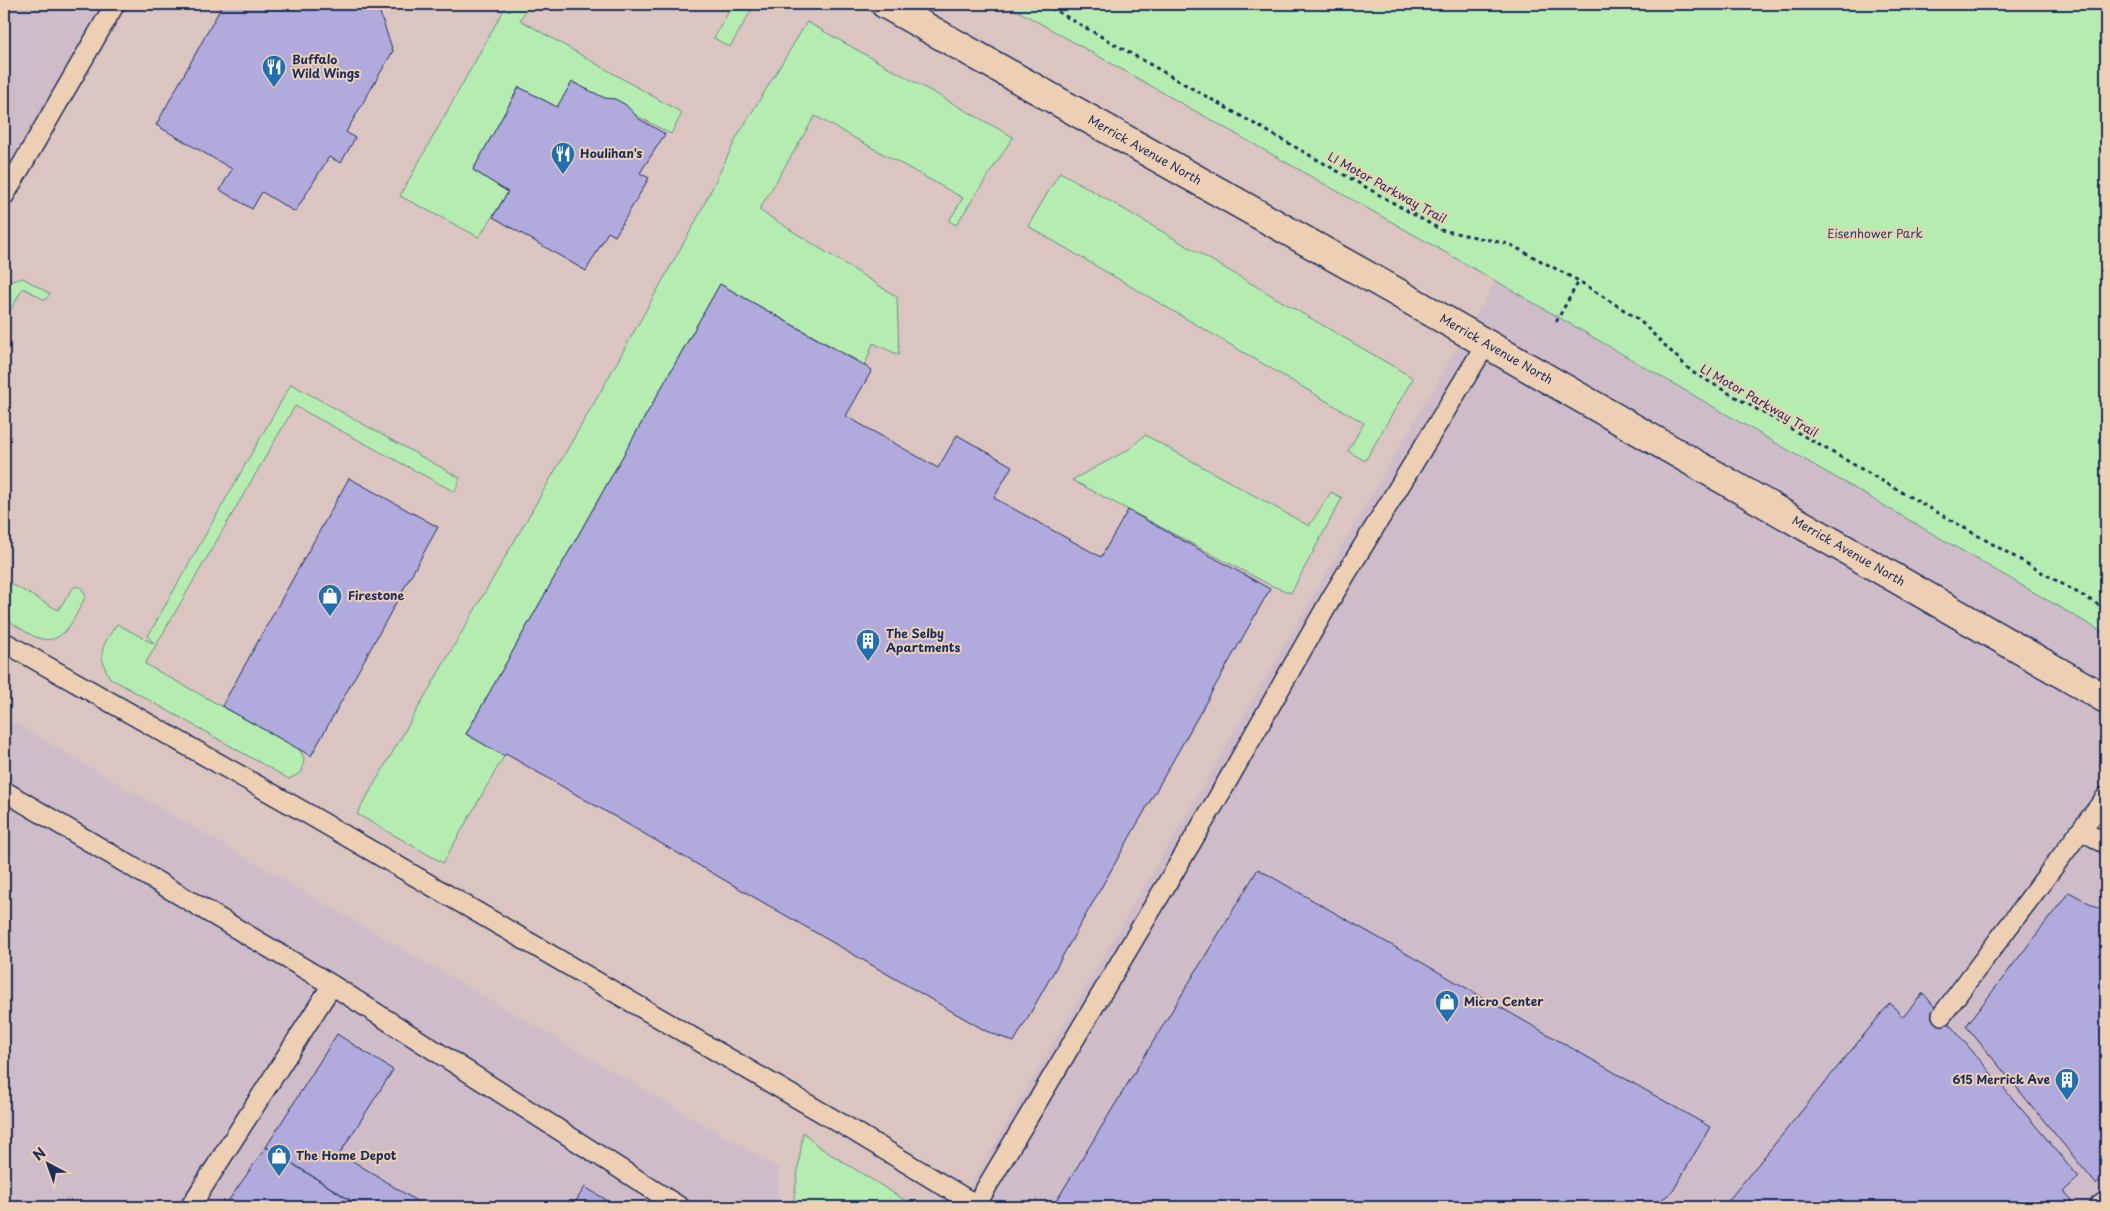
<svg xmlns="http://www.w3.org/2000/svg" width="2110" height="1211" font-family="'Playpen Sans',sans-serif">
<rect width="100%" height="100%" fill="#dbc5c0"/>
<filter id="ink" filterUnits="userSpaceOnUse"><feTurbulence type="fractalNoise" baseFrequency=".02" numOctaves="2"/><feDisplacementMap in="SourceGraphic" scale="10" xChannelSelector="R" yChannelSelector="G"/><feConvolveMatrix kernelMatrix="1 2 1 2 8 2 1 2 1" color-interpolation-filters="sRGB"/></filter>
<g filter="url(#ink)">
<path fill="#cebdc8" d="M4 4H115L4 196Z
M1496 281 2106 634V1207H958Z
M4 717 779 1168 776 1207H4Z"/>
<path fill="#b5edb0" stroke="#688e87" d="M507 4H529L520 20 682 113 671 134 573 82 557 107 519 87 473 170 508 192 479 237 400 196Z
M717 4H755L730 47 714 38 729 11Z
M1006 4H2106V634L1496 281Z
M807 22 1013 137 956 225 949 221 963 198 815 116 759 210 897 297 899 355 873 343 865 365 720 284 466 734 504 756 443 863 357 814 601 391 697 219 737 137Z
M1060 172 1413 378 1365 461 1348 451 1364 423 1028 226Z
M23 278 50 294 45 300 23 288 4 321V283Z
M291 384 460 478 455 492 295 406 145 664 299 749 304 758 302 772 289 779 110 678C96 652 102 647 117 624L154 644 148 636Z
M1145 435 1309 526 1331 492 1342 498 1291 593 1270 585 1072 480 1128 450Z
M4 580 58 610 74 587H81L86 596C77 611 66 645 42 639 29 636 15 624 4 618Z
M803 1132 819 1147 916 1207H793Z"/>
<path fill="#b0abdc" stroke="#1b2f5e" d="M223 4H373L378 7 393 51 346 132 355 138 341 163 329 157 295 212 262 192 252 209 220 190 232 169 156 125Z
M572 82 605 98 615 99 626 105 639 119 665 134 640 173 649 178 615 236 608 232 586 271 493 217 508 192 473 170 519 87 557 107Z
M720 284 872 370 846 416 938 468 957 435 1012 466 994 498 1101 557 1128 510 1270 589 1014 1042 986 1031 506 754 504 756 466 734Z
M349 478 438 527 311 756 222 706Z
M1258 869 1710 1127 1673 1191 1652 1207H1070L1057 1200Z
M2069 892 2106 912V1175L2096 1184 1966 1026Z
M1923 993 2079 1177 2064 1191 2072 1200 2064 1207H1723L1890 1003 1903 1017Z
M337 1034 393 1070 340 1153 426 1207H361L266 1147Z
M266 1147 361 1207H224Z
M585 1187 618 1207H572Z"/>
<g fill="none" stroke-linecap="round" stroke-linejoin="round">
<defs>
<path id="lane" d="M4 196 115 4
M4 642 308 814 852 1130 976 1205 1216 801 1332 597 1486 344
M4 791 332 985 680 1207
M2081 830 2106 844
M1942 1015 2106 797
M190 1207 332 985
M2098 1207 2106 1201"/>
<g id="secondary">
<path id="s1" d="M885 4 1391 289 2106 699"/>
</g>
</defs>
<use href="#lane" stroke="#1b2f5e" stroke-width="22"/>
<use href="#secondary" stroke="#1b2f5e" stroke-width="31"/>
<path stroke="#1b2f5e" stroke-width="3" stroke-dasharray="4 4" stroke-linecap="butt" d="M1044 4 1441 230 1509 244 1579 281 1638 319 1692 372 2106 609
M1556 322 1579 281"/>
<use href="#lane" stroke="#edd0b4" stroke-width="19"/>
<use href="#secondary" stroke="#edd0b4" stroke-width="28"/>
</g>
</g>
<defs>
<symbol id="restaurant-pin" viewBox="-11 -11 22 30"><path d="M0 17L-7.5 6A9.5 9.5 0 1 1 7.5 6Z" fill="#1f6fb2" stroke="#edd0b4"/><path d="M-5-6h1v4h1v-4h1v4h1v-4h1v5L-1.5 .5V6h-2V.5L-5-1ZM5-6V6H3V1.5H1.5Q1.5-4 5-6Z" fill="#fff"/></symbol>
<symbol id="shop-pin" viewBox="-11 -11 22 30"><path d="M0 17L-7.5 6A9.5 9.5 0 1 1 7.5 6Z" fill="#1f6fb2" stroke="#edd0b4"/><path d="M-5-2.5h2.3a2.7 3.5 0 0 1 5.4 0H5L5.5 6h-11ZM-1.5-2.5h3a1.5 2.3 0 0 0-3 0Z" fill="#fff"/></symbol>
<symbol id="building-pin" viewBox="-11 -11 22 30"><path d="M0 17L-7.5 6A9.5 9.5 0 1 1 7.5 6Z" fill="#1f6fb2" stroke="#edd0b4"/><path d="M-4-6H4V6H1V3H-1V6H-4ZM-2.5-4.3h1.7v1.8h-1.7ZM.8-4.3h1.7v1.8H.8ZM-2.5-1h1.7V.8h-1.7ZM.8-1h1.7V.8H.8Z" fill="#fff"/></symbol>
</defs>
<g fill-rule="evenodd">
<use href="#restaurant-pin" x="260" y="53" width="28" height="38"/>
<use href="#restaurant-pin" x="549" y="140" width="28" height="38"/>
<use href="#shop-pin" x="316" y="582" width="28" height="38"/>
<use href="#building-pin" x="854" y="627" width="28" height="38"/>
<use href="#shop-pin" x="1433" y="988" width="28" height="38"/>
<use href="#building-pin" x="2053" y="1066" width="28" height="38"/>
<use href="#shop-pin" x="265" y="1142" width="28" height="38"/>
</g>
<g text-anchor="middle" stroke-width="4" stroke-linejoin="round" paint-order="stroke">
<g font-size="12" font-weight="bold" fill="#1b2f5e" stroke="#edd0b4" text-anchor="start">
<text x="292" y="64">Buffalo<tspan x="292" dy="14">Wild Wings</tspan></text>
<text x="580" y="158">Houlihan's</text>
<text x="348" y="600">Firestone</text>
<text x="886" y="638">The Selby<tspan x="886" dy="14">Apartments</tspan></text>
<text x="1464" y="1006">Micro Center</text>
<text x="2050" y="1084" text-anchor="end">615 Merrick Ave</text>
<text x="296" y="1160">The Home Depot</text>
</g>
<g font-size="12" fill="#1b2f5e" stroke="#edd0b4">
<text dy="4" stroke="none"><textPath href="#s1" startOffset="298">Merrick Avenue North</textPath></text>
<text transform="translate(1387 188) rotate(29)" y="4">LI Motor Parkway Trail</text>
<text dy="4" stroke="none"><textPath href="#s1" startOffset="702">Merrick Avenue North</textPath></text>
<text transform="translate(1759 401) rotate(30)" y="4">LI Motor Parkway Trail</text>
<text dy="4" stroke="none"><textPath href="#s1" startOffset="1108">Merrick Avenue North</textPath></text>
</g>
<g font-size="12" fill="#2a4266" stroke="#edd0b4">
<text x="1875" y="238">Eisenhower Park</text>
</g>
</g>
<rect width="2110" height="1211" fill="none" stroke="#edd0b4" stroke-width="20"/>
<rect x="10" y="10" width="2090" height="1191" fill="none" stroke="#1b2f5e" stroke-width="2" filter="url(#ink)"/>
<g transform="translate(48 1164) rotate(319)" stroke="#edd0b4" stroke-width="4" paint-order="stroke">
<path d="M0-4L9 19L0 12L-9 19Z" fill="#1b2f5e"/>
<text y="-8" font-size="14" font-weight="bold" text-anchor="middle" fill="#1b2f5e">N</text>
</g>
</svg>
